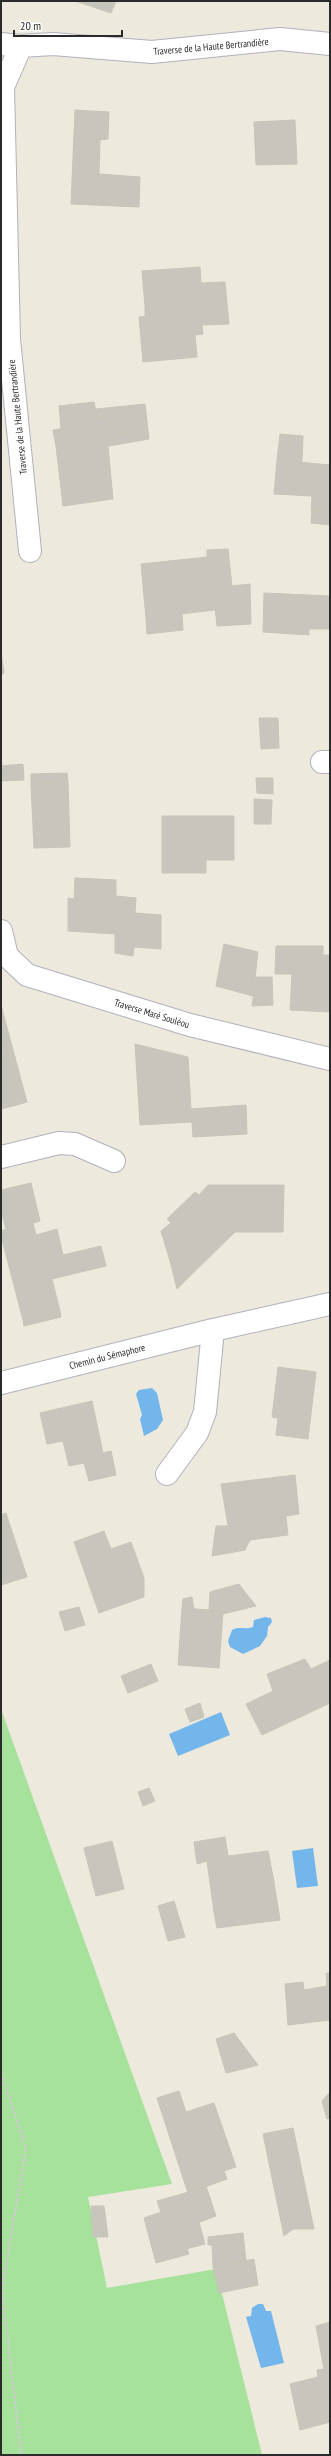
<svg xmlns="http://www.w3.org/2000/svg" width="331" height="2456" font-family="'PT Sans Narrow',sans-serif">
<rect width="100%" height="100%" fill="#ede9dd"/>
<path fill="#a6e29b" d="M1 1709 172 2184 88 2197 107 2288 216 2269 262 2455H1Z"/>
<path fill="#73b6ec" d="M152 1388 157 1393 163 1420 157 1429 144 1436 140 1419 142 1415 136 1394 139 1390Z
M265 1617 271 1618 272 1622 268 1627 267 1636 260 1646 243 1654 230 1647 228 1641 232 1630C239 1626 245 1630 253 1627L254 1620Z
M221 1712 230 1735 178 1756 169 1734Z
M313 1848 318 1886 297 1888 292 1851Z
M258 2304H263L266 2311H271L284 2363 261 2368 246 2317 251 2316 252 2308Z"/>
<path fill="#c8c5bd" stroke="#c8c5b7" d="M75 1H116L111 13Z
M75 110 109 112 108 139 100 140 99 174 140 177 139 207 71 204Z
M295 120 297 164 256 165 254 122Z
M200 267 201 283 225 282 229 324 202 325 203 334 195 335 197 357 143 362 139 317 167 315 166 305 145 306 142 271Z
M166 305 167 315 145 316V306Z
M94 402 97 418 116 415V407L135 405 138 432 107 435 113 499 63 506 56 446 66 445 65 428H61L59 406Z
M145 404 148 430 138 432 135 405Z
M116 407V415L97 418 96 409Z
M65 428 66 445 56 446 53 430Z
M148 430 149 439 109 446 107 435Z
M280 434 303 436 302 462 277 460Z
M277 460 330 465V512L311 511 312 496 274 494Z
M312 510 330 512V525L311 523Z
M228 549 232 586 213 588 215 610 146 618 141 564 207 557V550Z
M250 584 251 624 217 626 213 588Z
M264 593 330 596V629H309V635L263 632Z
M182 614 183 630 147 634 146 618Z
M1 652 4 673 1 674Z
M259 718H278L279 748 261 749Z
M23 764 24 780 1 781V766Z
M67 773 68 782 31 784V774Z
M256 778H273V794L257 793Z
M68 782 70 847 34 848 31 784Z
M254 799 272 800 271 824H254Z
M162 816H234V852H198V873H162Z
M198 852H234V860H206V873H198Z
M75 878 116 880V896L136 898 135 913 161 915V949L134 947 133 956 115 953V934L68 931V898L74 899Z
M224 944 258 952 253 996 216 986Z
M276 946H323V955H330V1012L290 1010 292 974H275Z
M256 977H272L273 1005 252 1006Z
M1 1005 27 1102 13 1106 8 1084 15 1082 6 1046 1 1048Z
M135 1044 188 1057 191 1109 246 1105 247 1134 193 1137 192 1122 140 1125Z
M6 1046 15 1082 8 1084 13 1106 1 1109V1048Z
M31 1183 40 1221 33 1223 36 1235 57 1229 63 1255 101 1246 106 1266 52 1279 60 1311 23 1320 1 1236V1231L6 1229 1 1211V1190Z
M208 1185H284L283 1232H235L187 1279 170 1261 161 1231 171 1223 167 1219 195 1192 199 1195Z
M170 1261 187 1279 177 1289Z
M60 1311 61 1317 24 1326 23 1320Z
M278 1367 316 1372 308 1439 276 1435 278 1418 272 1417Z
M92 1401 103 1453 111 1451 116 1475 89 1481 84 1463 69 1466 63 1441 47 1444 40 1413Z
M295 1475 299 1514 286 1516 288 1535 250 1540 245 1481Z
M245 1481 250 1540 245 1550 212 1556 216 1526H228L221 1484Z
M6 1513 27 1577 1 1585V1515Z
M104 1531 111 1549 131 1542 144 1578 93 1596 74 1542Z
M144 1578V1597L99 1613 93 1596Z
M239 1584 256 1606 223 1614V1611L209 1610 210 1592Z
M192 1597 194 1609 182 1608 183 1599Z
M79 1607 85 1625 65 1631 59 1612Z
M182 1608 223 1611 219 1668 178 1665Z
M305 1659 311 1669 330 1660V1703L262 1735 246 1704 273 1691 267 1674Z
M151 1664 158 1681 128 1693 121 1676Z
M200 1703 204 1717 190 1722 185 1709Z
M149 1788 155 1801 143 1806 138 1792Z
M225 1837 228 1856 268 1851 274 1882 259 1885 264 1922 233 1926 231 1909 214 1912 207 1861 197 1864 194 1842Z
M112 1841 124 1889 96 1896 84 1848Z
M274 1882 280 1920 264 1922 259 1885Z
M174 1901 185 1937 168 1941 158 1906Z
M231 1909 233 1926 217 1928 214 1912Z
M326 1973H330V2020L288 2025 285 1984 303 1982 304 1990 327 1986Z
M234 2033 258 2065 243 2069Z
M234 2033 243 2069 226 2073 216 2039Z
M179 2091 186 2112 214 2103 236 2167 185 2184 157 2098Z
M330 2092V2118L327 2119 322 2101Z
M293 2128 314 2229H293L284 2236 263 2134Z
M224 2171 227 2179 188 2193 185 2184Z
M206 2186 216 2216 192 2225 182 2194Z
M182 2194 185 2204 161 2212 157 2201Z
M185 2204 192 2225 180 2229 189 2254 156 2263 144 2218Z
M91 2206H104L108 2237H93Z
M199 2222 205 2244 186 2249 180 2229Z
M243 2233 246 2261 213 2267 212 2245H208V2237Z
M254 2259 258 2285 219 2293 213 2267Z
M330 2322V2422L300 2430 290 2384 318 2377 317 2370 324 2369 316 2326Z"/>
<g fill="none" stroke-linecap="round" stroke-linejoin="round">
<defs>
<path id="minor" d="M1 44 21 46 53 44 152 52 280 39 330 44
M21 46 3 87 9 339 30 551
M322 762H330
M1 931 7 956 27 975 190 1025 330 1059
M1 1157 59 1143 75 1144 114 1161
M1 1383 213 1330 330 1304
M167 1474 197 1433 205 1412 213 1330"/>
</defs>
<use href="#minor" stroke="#b1b1be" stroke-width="24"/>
<path stroke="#ccc" stroke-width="2.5" stroke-dasharray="3 2" stroke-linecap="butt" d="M1 2073 26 2148 2 2289 21 2455"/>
<use href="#minor" stroke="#fff" stroke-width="22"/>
</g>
<g text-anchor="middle" stroke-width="3.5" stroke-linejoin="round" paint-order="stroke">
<g font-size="10" fill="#2b2b2b" stroke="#fff">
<text transform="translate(211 46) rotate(-5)" y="4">Traverse de la Haute Bertrandière</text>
<text transform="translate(17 417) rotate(-96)" y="4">Traverse de la Haute Bertrandière</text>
<text transform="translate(152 1013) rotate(17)" y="4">Traverse Maré Souléou</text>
<text transform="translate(107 1356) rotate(-14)" y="4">Chemin du Sémaphore</text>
</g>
</g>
<rect width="331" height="2456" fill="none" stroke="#2b2b2b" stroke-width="4"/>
<path d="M14 30v6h108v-6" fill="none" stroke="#2b2b2b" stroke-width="2"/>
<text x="20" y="30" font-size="12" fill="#2b2b2b" stroke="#ffffff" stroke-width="3" paint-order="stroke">20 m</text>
</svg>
